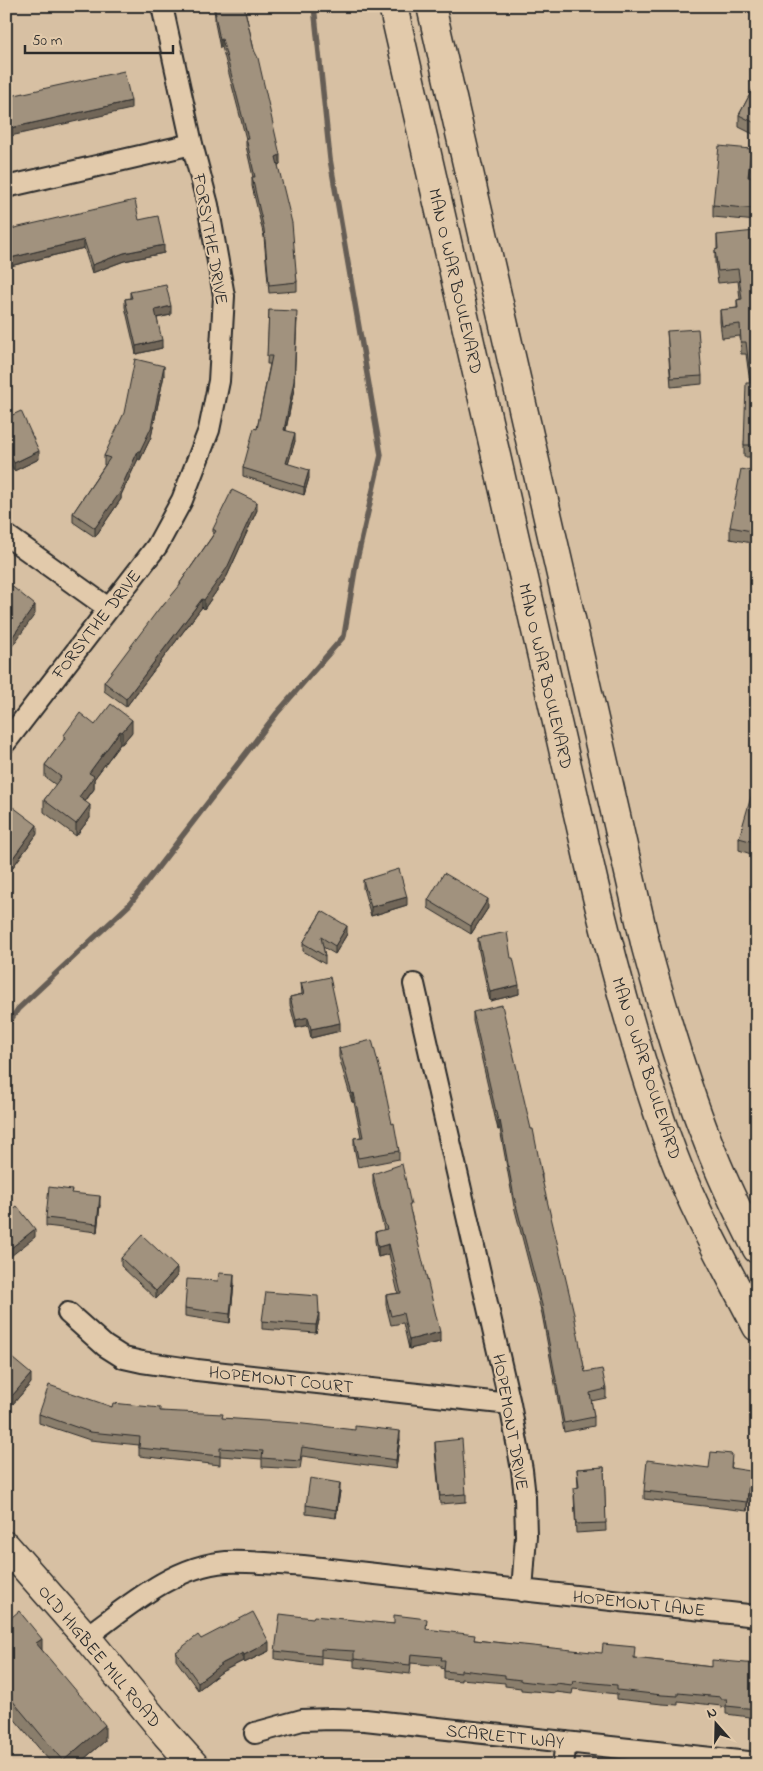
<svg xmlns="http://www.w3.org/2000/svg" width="763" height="1771" font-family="'Indie Flower',sans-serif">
<rect width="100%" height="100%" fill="#d7c0a3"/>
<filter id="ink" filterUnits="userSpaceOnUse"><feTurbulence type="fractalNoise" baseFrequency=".02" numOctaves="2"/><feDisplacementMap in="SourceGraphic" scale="10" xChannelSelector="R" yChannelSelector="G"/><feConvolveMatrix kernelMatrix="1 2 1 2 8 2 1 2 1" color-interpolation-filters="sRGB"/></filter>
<g filter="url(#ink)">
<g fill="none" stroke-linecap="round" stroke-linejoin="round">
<path stroke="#655d54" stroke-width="5.5" d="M6 1027 18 1009 129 905 277 713 344 636 356 564 381 455 330 159 314 6"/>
<defs>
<path id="street" d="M6 187 192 144
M6 535 108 608
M6 742 157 546 182 500 209 430 219 381 224 296 208 205 192 144 162 6
M414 984 510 1404 522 1470 525 1497 526 1536 522 1591
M68 1313 105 1346 124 1358 142 1362 197 1370 510 1404
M86 1637C127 1607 173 1566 226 1562 252 1561 277 1564 303 1566L757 1616
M255 1733 302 1720 331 1719 365 1720 757 1763
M563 1765 566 1742"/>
<path id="secondary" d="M6 1546 86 1637 166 1734 194 1765"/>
<path id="primary" d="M393 6 597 897C618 983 641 1069 672 1152 695 1213 727 1269 757 1327
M431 6 646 947C664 1013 683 1079 708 1142 722 1179 739 1214 757 1249"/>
</defs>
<use href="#street" stroke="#2b2b2b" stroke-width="24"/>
<use href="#secondary" stroke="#2b2b2b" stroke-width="31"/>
<use href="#primary" stroke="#2b2b2b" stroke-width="31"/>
<use href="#street" stroke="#e2caab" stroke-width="20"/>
<use href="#secondary" stroke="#e2caab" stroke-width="28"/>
<use href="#primary" stroke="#e2caab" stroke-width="28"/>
</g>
<path fill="#8a7e6c" stroke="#2b2b2b" d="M213 6H244L280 164 278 165 297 282V291L269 293 264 237 252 186V177H253L246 146V139L222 47 220 48 215 23V16Z
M757 81V136L739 127V115Z
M751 161 749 177 757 178V221L713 217V205Z
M139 220 164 253 124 261 92 273 84 248 6 267Z
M717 235 757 245V457H744V445L750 383 746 354H741L740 336 722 338 720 322V310L737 308V300L740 299 738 281 718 283 715 262V250H717Z
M130 292 171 315 157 318 162 348 136 354 125 307V299L130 298Z
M269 310 294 389 286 430 295 441 288 464 309 478 304 495 243 476V468L257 429 270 364H267Z
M667 331 702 376V384L671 387Z
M164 375 151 437 140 460 138 459 121 495V499L95 537 73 522V513L105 465H104V456Z
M6 418 39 459 14 471 6 454Z
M757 472V544L730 539V527Z
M257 510 227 576 204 609 202 607 126 707 104 691V682L162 607 180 586V583L213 535V529Z
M757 576V600L751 594V582Z
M95 725 132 732 122 744H120L94 779V789L85 802 90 818 76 836 44 812V800L56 785 45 777V765L64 740V735Z
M757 783V856L739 850V838Z
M6 816 37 834 10 871 6 868Z
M363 880 407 905 371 916 363 888Z
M757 887V906L751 900V892Z
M428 900 488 908 471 934 428 908Z
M322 911 347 934 335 954 323 947 325 956V964L303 951V943Z
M478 938 511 958 519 994 490 1001 478 947Z
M301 983 340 1031 311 1038 308 1025 296 1028 290 1005V997L302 994Z
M473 1012 531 1129 542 1175V1182L585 1372 606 1389V1398L591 1401 594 1417V1426L564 1432 542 1314 514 1206 500 1129 498 1130 473 1021Z
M339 1048 392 1124 399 1151V1159L358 1167 354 1147V1138L361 1137 354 1102H352L339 1057Z
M373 1174 411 1213 440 1342 409 1349 403 1323 391 1325 386 1305V1295L398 1293 389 1254 378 1257 375 1241V1232L384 1230 373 1184Z
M100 1205 97 1232 46 1226V1218Z
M121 1258 177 1276 156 1299 121 1266Z
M234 1283 230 1323 185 1316V1308Z
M319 1320 316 1333 262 1329V1321Z
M6 1353 31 1383 12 1405 6 1399Z
M112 1407 160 1411 400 1439 396 1469 302 1456 300 1469 262 1467V1459L220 1456V1465L139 1456V1445L90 1440 39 1423V1414Z
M435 1442 466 1494V1502L440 1504 435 1450Z
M732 1463 731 1468 750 1480 747 1511 644 1499V1491L709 1468Z
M604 1467 606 1531 576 1533 574 1496 578 1487 577 1469Z
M340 1491 336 1518 306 1514V1505Z
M313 1618 394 1624 427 1629 475 1640 712 1667 757 1664V1718L726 1714V1707L721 1708V1706L678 1701V1705L662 1704 617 1699V1694L573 1689 572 1694 556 1692V1693L521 1690V1688L505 1686V1683L461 1679V1681L444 1679V1669L441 1668V1666L411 1663 410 1674 354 1667V1660L321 1657V1665L275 1659V1651Z
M6 1622 42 1650 105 1741 77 1765H53L6 1709Z
M201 1639 269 1651 244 1663 243 1661 223 1671 198 1690 176 1660V1652Z"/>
<path fill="#716658" stroke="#2b2b2b" d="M222 39V47L220 48V40Z
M131 101V109L6 137V129Z
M751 149V161L748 189V177Z
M280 155V164L276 165V157Z
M84 240V248L6 267V259Z
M164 245V253L124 261 92 273V265L124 253Z
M171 306V315L155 318V310Z
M297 319 294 389 284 438V430Z
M162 340V348L136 354V346Z
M164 366V375L151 437 140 460V451Z
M295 433V441L286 471V463Z
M39 451V459L14 471V463Z
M138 451V459L121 495V499L95 537V528L120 490Z
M309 470V478L304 495V487Z
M257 502V510L227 576 204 609V600Z
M202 599V607L126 707V699Z
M35 605V614L6 655V646Z
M132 720V732L122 744V732Z
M120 731V744L94 779V789L79 809V797L89 773Z
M90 805V818L76 836V824Z
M37 825V834L10 871V862Z
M407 897V905L371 916V907Z
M488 899V908L471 934V926Z
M347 926V934L335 954V946Z
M519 985V994L490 1001V992Z
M308 1017V1025L296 1028V1020Z
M340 1023V1031L311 1038V1029Z
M354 1093V1102H352V1094Z
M500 1120V1129L498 1130V1121Z
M100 1196V1205L97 1232V1224Z
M35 1229V1237L6 1260V1252Z
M389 1244V1254L378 1257V1247Z
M177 1268V1276L156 1299V1291Z
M234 1274V1283L230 1323V1314Z
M319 1312V1320L316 1333V1325Z
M440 1332V1342L409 1349V1340Z
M31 1374V1383L12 1405V1396Z
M400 1431V1439L396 1469V1460Z
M750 1471V1480L747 1511V1502Z
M340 1483V1491L336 1518V1510Z
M42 1639V1654L36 1643Z
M269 1642V1651L244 1663V1655Z
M243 1653V1661L223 1671 198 1690V1682L223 1663Z
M105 1725V1741L77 1765H63V1761Z"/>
<path fill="#a1927e" stroke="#2b2b2b" d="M214 6H244L254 50 258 58 280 155 276 157 292 223 297 282 269 285 264 229 252 177H255L246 138H248L222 39 220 40 215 15H216Z
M124 71 131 101 6 129V97Z
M757 81V124L739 115Z
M719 146 751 149 748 177 757 178V209L713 205Z
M135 200 139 220 158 216 164 245 124 253 92 265 84 240 6 259V230Z
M755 231 757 245V445H744L746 383H751L746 342H741L740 324 722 326 720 310 738 308 737 300 742 299 738 269 718 271 715 250 718 249 717 235Z
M166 285 171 306 155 310 162 340 136 346 125 299 132 298 130 292Z
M269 310 297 311 294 381 284 430 295 433 286 463 309 470 304 487 243 468 254 428 257 429 272 356H267Z
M698 329 702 376 671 378 667 331Z
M135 359 164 366 151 428 140 451H138L120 490 121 491 95 528 73 513 110 458 104 456 124 413Z
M21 411 39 451 14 463 6 445V418Z
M741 469 757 472V532L730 527Z
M232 490 257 502 227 568 204 600 202 599 126 699 104 682 161 606 162 607 181 584 180 583 216 531 213 529Z
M757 576V588L751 582Z
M9 584 35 605 6 646V589Z
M111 704 132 720 122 732 120 731 89 773 94 776 79 797 90 805 76 824 44 800 61 777 45 765 66 737 64 735 80 713 95 725Z
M755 783H757V843L739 838Z
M13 807 37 825 10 862 6 860V816Z
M399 869 407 897 371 907 363 880Z
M444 873 488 899 471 926 428 900Z
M757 887V898L751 892Z
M322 911 347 926 335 946 321 937 325 956 303 943Z
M507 932 511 958H513L519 985 490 992 478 938Z
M330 977 340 1023 311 1029 308 1017 296 1020 290 997 304 994 301 983Z
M502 1005 531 1129H533L542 1175H541L573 1309 585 1372 602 1369 606 1389 590 1393 594 1417 564 1423 542 1305 514 1197 500 1120 498 1121 473 1012Z
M372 1040 384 1085 392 1124 394 1123 399 1151 358 1158 354 1138 363 1137 354 1093 352 1094 339 1048Z
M402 1164 411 1205H409L440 1332 409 1340 403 1313 391 1316 386 1295 401 1293 389 1244 378 1247 375 1232 387 1229 382 1215 373 1174Z
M49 1187 72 1190 71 1193 100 1196 97 1224 46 1218Z
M17 1206 35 1229 6 1252V1215Z
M142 1235 177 1268 156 1291 121 1258Z
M219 1273 234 1274 230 1314 185 1308 187 1279 218 1281Z
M266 1292 318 1296 319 1312 316 1325 262 1321Z
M6 1353 31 1374 12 1396 6 1391Z
M49 1385 112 1407 113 1403 160 1408V1411L223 1414 222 1418 295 1423 355 1430V1426L400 1431 396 1460 302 1447 300 1461 262 1458 263 1451 220 1448V1456L139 1448 140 1437 90 1432 39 1414Z
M462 1439 466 1494 440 1496 435 1442Z
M711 1452 732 1454 731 1468 750 1471 747 1502 644 1491 647 1460 709 1468Z
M604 1467 606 1523 576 1524 574 1488 579 1487 577 1469Z
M310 1478 340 1483 336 1510 306 1505Z
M19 1611 42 1639 36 1643 105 1725 63 1761 6 1693V1622Z
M253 1612 269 1642 244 1655 243 1653 223 1663 198 1682 176 1652 198 1635 201 1639Z
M280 1614 313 1618 314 1616 394 1624V1615L427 1619 426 1629 475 1635 474 1640 602 1653 603 1644 635 1647 634 1658 712 1667V1660L757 1664V1709L726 1706 727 1699H721V1697L678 1693V1696L662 1695 617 1690V1685L573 1681 572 1685 556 1683V1685L521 1681V1680L505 1678V1675L461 1670V1673L444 1671 445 1660H441L442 1657 411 1654 410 1665 354 1659V1651L321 1649V1656L275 1651Z"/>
</g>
<g text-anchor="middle" stroke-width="4" stroke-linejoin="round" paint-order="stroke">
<g font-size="18" fill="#2b2b2b" stroke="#e2caab">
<text transform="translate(211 239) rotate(80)" y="6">FORSYTHE DRIVE</text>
<text transform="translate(456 281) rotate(77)" y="6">MAN O WAR BOULEVARD</text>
<text transform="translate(96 624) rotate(-52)" y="6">FORSYTHE DRIVE</text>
<text transform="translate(546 676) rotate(77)" y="6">MAN O WAR BOULEVARD</text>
<text transform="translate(647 1068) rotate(72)" y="6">MAN O WAR BOULEVARD</text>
<text transform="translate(281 1379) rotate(6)" y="6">HOPEMONT COURT</text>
<text transform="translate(511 1422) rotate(80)" y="6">HOPEMONT DRIVE</text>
<text transform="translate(639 1603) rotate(6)" y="6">HOPEMONT LANE</text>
<text transform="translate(100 1656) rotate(50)" y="6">OLD HIGBEE MILL ROAD</text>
<text transform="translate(505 1736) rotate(6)" y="6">SCARLETT WAY</text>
</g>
</g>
<rect width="763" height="1771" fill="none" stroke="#e2caab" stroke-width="25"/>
<rect x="12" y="12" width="738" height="1746" fill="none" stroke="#2b2b2b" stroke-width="2" filter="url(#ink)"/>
<g transform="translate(716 1724) rotate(340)" stroke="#e2caab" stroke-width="4" paint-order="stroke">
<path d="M0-4L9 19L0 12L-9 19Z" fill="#2b2b2b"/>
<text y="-8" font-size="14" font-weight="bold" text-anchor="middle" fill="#2b2b2b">N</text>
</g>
<path d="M25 45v8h148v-8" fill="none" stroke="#2b2b2b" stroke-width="2.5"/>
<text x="32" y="45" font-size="15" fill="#2b2b2b" stroke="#e2caab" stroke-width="4" paint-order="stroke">50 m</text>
</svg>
